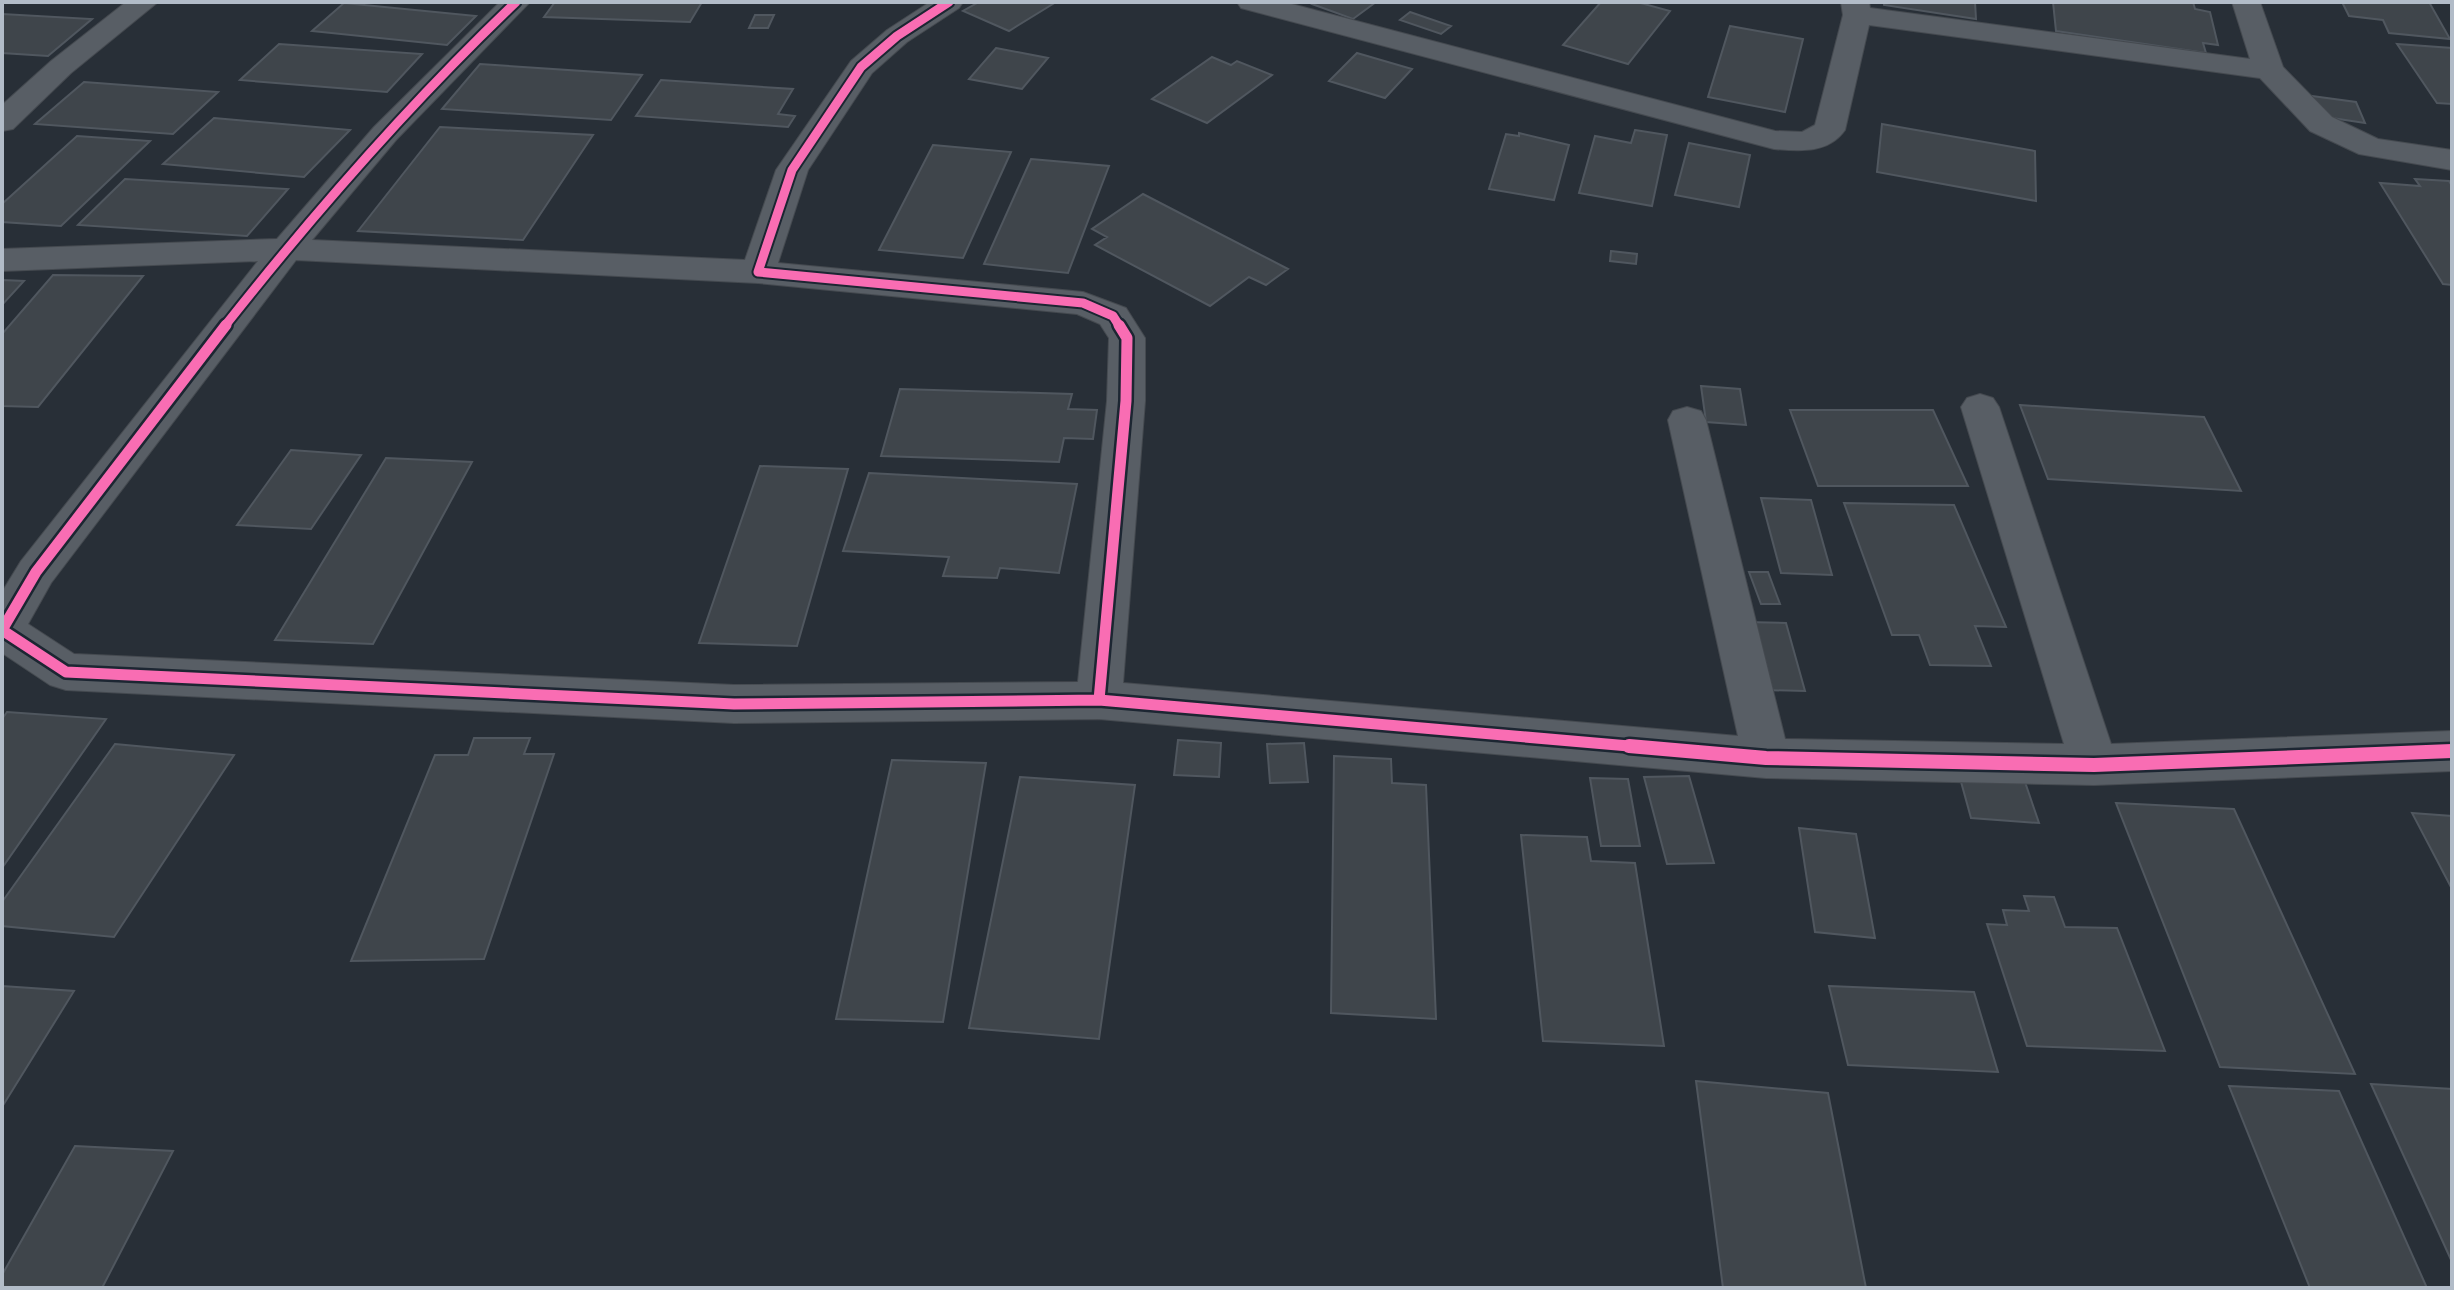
<svg xmlns="http://www.w3.org/2000/svg" width="2454" height="1290" font-family="'Roboto Condensed',sans-serif">
<rect width="100%" height="100%" fill="#282f37"/>
<path fill="#3f454b" stroke="#50575f" stroke-width="2" d="M555 2H702L690 22 544 17Z
M979 2H1056L1009 31 963 11Z
M1314 2H1376L1353 19 1312 4Z
M1601 2H1637L1670 11 1628 64 1563 45Z
M1884 2H1975L1976 19 1884 5Z
M2053 2H2193L2195 9 2210 12 2218 45 2203 43 2206 53 2056 31Z
M2342 2H2429L2450 39 2389 33 2383 20 2349 16Z
M344 3 476 16 447 45 312 31Z
M1410 12 1451 26 1441 34 1400 20Z
M2 14 92 19 48 56 2 53Z
M755 15H774L768 28H749Z
M1730 26 1803 39 1785 112 1708 97Z
M279 44 422 54 387 92 240 80Z
M2397 44 2452 48V104L2437 103Z
M996 48 1048 58 1022 89 969 79Z
M1357 53 1412 69 1385 98 1329 81Z
M1212 57 1231 65 1237 61 1272 75 1207 123 1152 99Z
M480 64 642 75 611 120 442 109Z
M661 80 793 89 778 114 795 116 788 127 636 116Z
M84 82 218 92 173 134 35 124Z
M2312 96 2356 102 2365 123 2319 116Z
M214 118 350 130 304 177 163 164Z
M1882 124 2035 151 2036 201 1877 172Z
M440 127 593 135 523 240 358 231Z
M1635 130 1667 135 1652 206 1579 193 1595 136 1631 143Z
M1519 133 1569 145 1554 200 1489 189 1506 134 1519 136Z
M77 136 150 141 61 226 2 222V204Z
M1689 143 1750 155 1739 207 1675 195Z
M933 145 1011 152 963 258 879 250Z
M1031 159 1109 166 1068 273 984 264Z
M125 179 288 189 247 236 78 225Z
M2415 179 2449 181 2452 186V285L2443 284 2380 183 2420 186Z
M1143 194 1288 269 1266 285 1249 277 1210 306 1095 245 1107 237 1092 229Z
M1611 251 1637 254 1636 264 1610 261Z
M53 275 143 276 38 407 2 406V334Z
M2 280 24 281 2 305Z
M1701 386 1740 389 1746 425 1706 422Z
M900 389 1072 394 1068 409 1097 410 1093 439 1064 438 1059 462 881 456Z
M2020 405 2204 417 2241 491 2048 479Z
M1790 410H1933L1968 486H1818Z
M291 450 361 455 311 529 237 525Z
M386 458 472 462 373 644 275 640Z
M760 466 848 469 797 646 699 643Z
M869 473 1077 484 1059 573 1000 568 997 578 943 576 949 557 843 551Z
M1761 498 1811 500 1832 575 1781 573Z
M1844 503 1954 505 2006 627 1975 626 1991 666 1930 665 1919 635H1892Z
M1749 572H1768L1780 604H1761Z
M1745 622 1786 623 1805 691 1763 690Z
M7 712 106 719 2 868V719Z
M474 738H530L524 754H554L484 959 351 961 435 755H468Z
M1178 740 1221 743 1219 777 1174 775Z
M1304 743 1308 782 1270 783 1267 744Z
M115 744 234 755 114 937 2 926V902Z
M1334 756 1391 759 1392 783 1426 785 1436 1019 1331 1013Z
M892 760 986 763 943 1022 836 1019Z
M1689 776 1714 863 1667 864 1644 777Z
M1020 777 1135 785 1099 1039 969 1028Z
M1590 778 1628 779 1640 846H1601Z
M1960 778 2025 782 2039 823 1971 818Z
M2116 803 2234 809 2355 1074 2220 1067Z
M2412 813 2452 816V889Z
M1799 828 1856 834 1875 938 1815 932Z
M1521 835 1587 837 1591 861 1635 863 1664 1046 1543 1041Z
M2024 896 2054 897 2065 927 2117 928 2165 1051 2027 1046 1987 924 2007 925 2003 910 2029 911Z
M2 986 74 991 2 1107Z
M1829 986 1974 992 1998 1072 1848 1065Z
M1696 1081 1828 1093 1866 1288H1723Z
M2371 1084 2452 1089V1262Z
M2229 1086 2339 1091 2427 1288H2310Z
M75 1146 173 1151 102 1288H2V1275Z"/>
<g fill="none" stroke-linecap="round" stroke-linejoin="round">
<defs>
<path id="minor" d="M126 2H158L71 73 13 129 2 131V105L51 61Z
M500 2H530L396 140 312 240 745 260 776 170 851 61 887 30 930 2H963L959 8 907 42 872 73 808 170 778 263 1083 292 1126 308 1145 338V401L1123 683 1738 736 1668 420 1673 411 1687 407 1701 411 1706 420 1785 739 2064 744 1961 407 1967 398 1980 394 1993 398 1999 407 2111 744 2452 731V771L2094 785 1766 778 1099 719 734 723 66 690 50 685 2 653V592L21 561 258 261 2 271V249L277 239 374 127ZM296 260 758 283 1077 314 1100 324 1109 338 1107 401 1078 682 734 685 74 654 28 624 51 583Z
M1237 2H1284L1775 131 1802 132 1815 125 1843 15 1841 2H1869L1870 8 2250 59 2232 2H2260L2283 67 2332 117 2378 139 2452 150V170L2359 154 2310 131 2260 78 1869 25 1845 130C1828 154 1800 151 1774 149L1241 8Z"/>
</defs>
<use href="#minor" stroke="#454a50" stroke-width="2"/>
<use href="#minor" fill="#585e65" fill-rule="evenodd"/>
<defs>
<path id="cycleway-far2" d="M949 2 897 36 861 67 792 170 758 272 1083 303 1113 316 1120 327
M224 327C315 212 410 103 516 2"/>
<path id="cycleway-far1" d="M226 325 36 572 2 630 66 672 734 704 1099 700
M1119 325 1127 338 1126 401 1099 700 1652 748"/>
<path id="cycleway" d="M1629 746 1766 758 2094 765 2452 751"/>
</defs>
<use href="#cycleway-far2" stroke="#1c2632" stroke-width="13"/>
<use href="#cycleway-far1" stroke="#1c2632" stroke-width="16"/>
<use href="#cycleway" stroke="#1c2632" stroke-width="19"/>
<use href="#cycleway-far2" stroke="#f96db3" stroke-width="9"/>
<use href="#cycleway-far1" stroke="#f96db3" stroke-width="11"/>
<use href="#cycleway" stroke="#f96db3" stroke-width="14"/>
</g>
<rect width="2454" height="1290" fill="none" stroke="#b2bcc8" stroke-width="8"/>
</svg>
